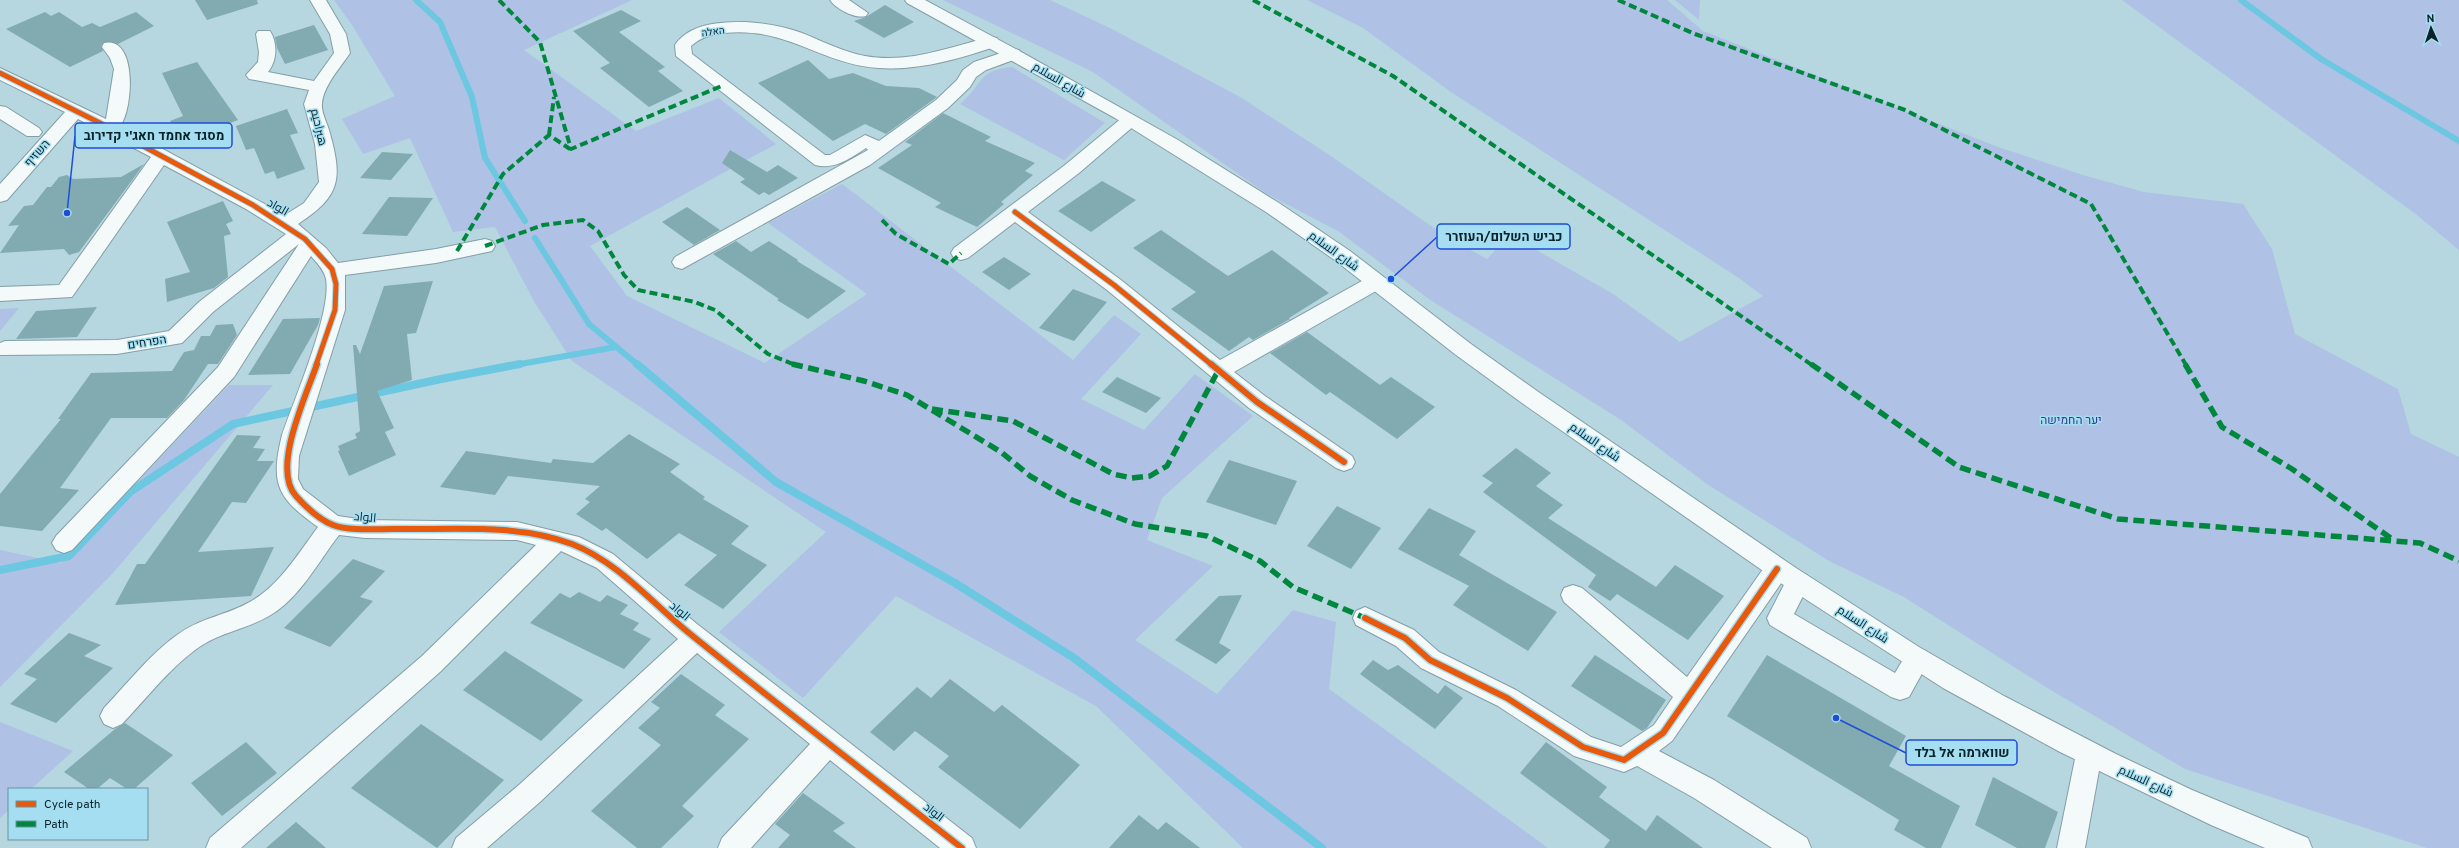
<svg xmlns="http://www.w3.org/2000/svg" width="2459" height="848" font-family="Overpass,Cairo,Heebo,sans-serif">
<rect width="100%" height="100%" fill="#b6d6e0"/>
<path fill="#afc1e4" d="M334 0H632L524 50 636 131 719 98 776 144 590 246 627 296 765 363 867 294 768 223 842 184 1073 360 1114 315 1141 334 1081 399 1144 430 1195 374 1253 416 1162 498 1147 540 1213 566 1135 640 1217 694 1293 610 1336 622 1329 689 1548 848H1243L1096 706 896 596 803 698 719 632 826 532 572 361 535 303 495 227 453 232 410 138 363 154 342 119 395 96 352 25Z
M943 0H1050L1112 29 1240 97 1328 154 1444 235 1487 259 1510 235 1613 294 1680 342 1763 296 1739 278 1451 92 1363 28 1307 0H1667L1703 31 1998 147 2086 176 2144 192 2243 204 2272 249 2295 334 2398 389 2411 434 2459 457V848H2427L2185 769 2049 689 1904 597 1829 561 1707 484 1621 420 1429 299 1338 231 1267 194 1093 72Z
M1675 0H1700L1699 20Z
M2122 0H2459V250L2417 215Z
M1012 67 1105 123 1064 160 960 104C984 85 975 71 1012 67Z
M19 308 0 331V309Z
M229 385H273L113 573 0 687V550L61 563Z
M0 722 73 751 31 789H9V810L0 818Z"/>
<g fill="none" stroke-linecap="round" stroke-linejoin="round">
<path stroke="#6cc7e1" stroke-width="6" d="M416 0 440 22 472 97 485 158 525 221
M2241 0 2321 59 2459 141
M535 238 589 324 638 365
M515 365 616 347"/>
<path stroke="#6cc7e1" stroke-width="8" d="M637 364 776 482 955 583 1074 658 1322 848
M0 570 69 556 130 492 233 424 441 379 520 364"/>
</g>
<path fill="#81abb1" d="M195 0H257L258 4 207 20Z
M885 5 914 22 884 38 854 21 866 17Z
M621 10 641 21 619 32 665 67 658 71 683 91 649 107 600 68 610 63 573 31Z
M45 12 51 16 59 12 82 27 92 23 100 27 136 12 154 26 118 44 104 42 101 46 103 51 70 67 6 29Z
M314 25 328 50 285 64 277 48 275 37Z
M808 60 829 79 853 73 886 86 919 88 937 97 886 134 865 124 833 141 758 83Z
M197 62 238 120 183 141 170 121 183 116 162 73Z
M287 109 298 133 290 135 305 169 277 179 274 171 265 174 254 148 246 150 236 126Z
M943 113 991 137 985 141 1035 163 1025 171 1033 175 1001 202 1004 204 977 227 935 207 941 203 878 168 912 145 905 142Z
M730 150 767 172 778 165 798 178 769 195 764 192 759 195 740 182 745 179 722 163Z
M382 152 413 154 391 180 360 178Z
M144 164 79 252 69 255 64 249 0 253 19 225 8 226 24 206 33 205 47 187H51L59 177 67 175 73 179 121 177Z
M1102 181 1136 200 1091 232 1058 211Z
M389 197 433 198 407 236 362 234Z
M223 201 233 221 226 224 231 234 224 236 228 277 214 288 167 302 165 279 190 272 167 222Z
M687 207 720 230 694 245 662 222Z
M1161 230 1228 276 1272 250 1329 293 1289 318 1290 319 1253 340 1249 337 1229 351 1171 309 1196 292 1133 248Z
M736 241 751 252 769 241 798 260 797 261 846 291 808 319 777 300 779 299 713 254Z
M1004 257 1031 274 1009 290 982 272Z
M433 281 416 333 407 334 412 380 377 391 394 428 385 432 396 455 349 476 338 451 340 450 338 446 357 438 355 434 360 431 353 345H356L360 354 384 286Z
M1073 289 1107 302 1074 341 1039 328Z
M97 307 77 337 16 339 36 311Z
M320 318 318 325 290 374 248 375 283 319Z
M233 324 237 335 218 364H208L184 400 167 418H111L60 488 79 490 42 531 0 526V494L61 419H58L91 373 172 371 184 352 194 350 201 336H210L216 325Z
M1307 332 1380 385 1391 377 1435 407 1397 439 1330 392 1326 395 1270 353Z
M1117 377 1161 398 1146 413 1102 392Z
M629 434 680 464 670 472 705 497 703 499 749 526 731 544 767 565 723 609 684 585 717 555 679 533 647 559 606 528 602 531 576 514 590 502 585 499 600 486 508 476 495 495 440 487 466 451 551 463 553 459 593 463Z
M237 435 261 436 253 448 265 449 257 461H274L246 503 232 502 198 552 274 547 251 596 115 605 137 564H145Z
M1516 448 1551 473 1536 486 1563 505 1548 518 1656 587 1675 565 1724 596 1688 640 1617 594 1610 601 1588 587 1596 575 1483 492 1493 483 1482 476Z
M1229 460 1297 481 1276 525 1206 502Z
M1337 506 1381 528 1351 569 1307 546Z
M1429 508 1476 531 1459 555 1557 612 1528 651 1453 605 1469 586 1398 549Z
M353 559 385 571 360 597 373 601 330 647 284 628Z
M579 592 600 602 607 595 628 605 620 614 639 623 633 630 651 639 624 669 530 623 560 593 570 598Z
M1242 595 1219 643 1231 650 1216 664 1175 640 1219 596Z
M69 633 101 645 84 656 113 668 56 723 10 704 37 679 24 674Z
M505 651 583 700 541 741 463 690Z
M1595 655 1666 700 1647 728 1642 731 1571 686Z
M1767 655 1906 736 1889 766 1960 806 1941 848H1926L1894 830 1899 820 1727 716Z
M1373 660 1388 670 1398 665 1438 694 1445 685 1463 698 1435 729 1360 674Z
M681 674 725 705 715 715 749 739 682 806 694 816 661 848H637L591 811 661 745 638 728 660 708 651 702Z
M950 679 994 712 1002 705 1080 765 1020 829 938 767 949 756 915 731 894 751 870 732 917 687 931 698Z
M125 723 173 755 134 789H127L110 778 97 789H89L64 772 115 729Z
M421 724 504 780 437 848 351 788Z
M246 742 277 773 222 816 191 783Z
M1546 742 1607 787 1599 797 1646 831 1657 815 1703 848H1604L1610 840 1520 773Z
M1993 777 2058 812 2045 848H2017L1975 825Z
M803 793 845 823 833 831 856 848H778L790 835 775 824Z
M1139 815 1158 830 1166 822 1200 848H1109Z
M296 822 326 848H266Z"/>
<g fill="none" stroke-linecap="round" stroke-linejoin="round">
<defs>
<path id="minor" d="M310 0H326L346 34 350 53C341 67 323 86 322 104 321 112 327 123 329 130 343 179 341 196 298 224L326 248 338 263 436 249 485 239 492 241 495 246 492 251 436 263 345 275V310L299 456 298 479 303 489 338 516 365 520 517 522 579 537 613 554 697 624 972 838 976 848H940L830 760 751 848H718L722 838 810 744 697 653 540 802 487 848H452L456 838 520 784 678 639 597 568 561 551 440 672 241 848H206L210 838 422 656 536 545 517 540 365 538 339 535C318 562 300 598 269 616 245 630 217 633 195 650 167 671 146 699 122 724L113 728 104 724 100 716 104 708C128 683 149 655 177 635 198 619 223 616 246 604 278 588 297 555 318 527 277 498 270 484 282 435 294 400 332 312 326 279 324 270 317 263 311 256L234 377 72 550 64 553 56 550 52 543 56 536 218 367 299 244 213 312 182 343 117 354 0 355V343L5 341 117 340 169 331 199 302 286 234 246 209 164 165 72 297 0 301V287L59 285 151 157 78 119 7 200 0 202V184L65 112 0 80V68L106 119 114 69 110 58 102 47 104 43C138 35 133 111 120 126L285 215 304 203 319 182 315 144 304 104 309 90 255 80 249 79 246 75 258 62 259 52 256 34 258 31H270C278 43 277 61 268 72L314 81 334 53 330 34Z
M830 0H849L868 13 866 16C855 19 836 9 830 0Z
M745 22C764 23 783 26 802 33 822 41 843 52 865 56 909 64 949 47 991 37L997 38 999 42 997 46C959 59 918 71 878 68 821 64 786 26 724 33 712 34 701 37 691 46L692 54 825 155H830L865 135 879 141 936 100 957 80 963 70 974 62 1013 49 1019 50 1021 54 1019 58 986 70 976 77 970 87 948 108 870 165 682 269 675 267 672 262 675 257 868 150 866 148C849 159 835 170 815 165L676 56 675 45C690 23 720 22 745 22Z
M0 106 6 107 39 128 42 132 39 136H27L0 119Z
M1129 116 1135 117 1138 121 1135 125 1079 173 1028 212 1121 280 1220 360 1369 277 1376 275 1383 277 1386 282 1383 287 1234 372 1265 396 1352 456 1355 462 1352 468 1344 471 1336 468 1249 408 1107 290 1015 222 968 258 961 260 954 258 951 253 954 248 1065 165 1123 117Z
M1777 559 1786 562 1789 569 1786 576 1672 741 1659 751 1714 780 1807 838 1811 848H1772L1694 798 1637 766 1624 772 1574 756 1498 706 1421 668 1396 646 1356 625 1353 618 1356 611 1365 607 1414 630 1439 652 1516 690 1591 737 1621 747 1654 725 1673 697 1564 602 1561 595 1564 588 1573 585 1582 588 1687 677 1768 562Z
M1798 572 1807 575 1810 582 1794 614 1895 673 1908 651 1917 648 1926 651 1930 659 1909 697 1900 700 1891 697 1770 625 1767 618 1789 575Z
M2089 742 2098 745 2102 754 2085 848H2057L2076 754 2080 745Z"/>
<path id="major" d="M905 0H925L1023 53 1178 140 1279 203 1350 251 1471 344 1537 391 1796 568 1919 647 2004 696 2116 754 2192 790 2308 838 2312 848H2265L2211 825 2060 752 1943 688 1779 582 1522 403 1456 355 1336 261 1266 212 1115 118 907 3Z"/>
</defs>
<use href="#minor" stroke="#849ea6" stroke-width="2"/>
<use href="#major" stroke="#849ea6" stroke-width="2"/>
<use href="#minor" fill="#f4f9fa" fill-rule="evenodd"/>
<use href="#major" fill="#f4f9fa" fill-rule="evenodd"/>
<path stroke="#00873e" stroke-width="4" stroke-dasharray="8 4" stroke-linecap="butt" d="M499 0 540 42 571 149 724 85
M1253 0 1393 76 1812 365
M1618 0 1695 34 1905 110 2091 204 2186 365
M549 135 554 97
M882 220 896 234 949 264 961 253
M485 246 543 225 583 220 598 231 624 275 638 290 695 302 715 310 768 354 795 365
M457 251 503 174 549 135 570 149"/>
<path stroke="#00873e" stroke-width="5.5" stroke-dasharray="11 5.5" stroke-linecap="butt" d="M792 364 864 381 907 395 1001 452 1030 476 1072 500 1135 524 1207 536 1260 561 1293 587 1365 618
M1811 364 1959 467 2118 519 2420 543 2459 561
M2185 364 2222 427 2292 469 2395 541
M932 409 1013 421 1113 474 1132 478 1150 476 1167 466 1218 371"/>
<defs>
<path id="cycleway-far1" d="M0 73 100 123 253 205 305 239 332 269 336 284 335 310 316 365
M1015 212 1114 285 1212 365"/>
<path id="cycleway" d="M317 364C306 396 271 469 296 496 305 506 320 520 333 525 348 531 376 529 393 529 451 530 516 523 572 544 618 562 652 603 689 633 779 706 871 776 962 848
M1211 364 1257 402 1344 462
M1365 618 1405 638 1430 660 1507 698 1583 747 1624 760 1663 733 1777 569"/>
</defs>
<use href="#cycleway-far1" stroke="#a5def1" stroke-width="7"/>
<use href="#cycleway" stroke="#a5def1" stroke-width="9"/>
<use href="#cycleway-far1" stroke="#e8590c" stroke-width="5"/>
<use href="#cycleway" stroke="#e8590c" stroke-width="6"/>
</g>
<g text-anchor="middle" stroke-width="3" stroke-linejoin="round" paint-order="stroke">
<g font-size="10" fill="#0a2229" stroke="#a5def1">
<text transform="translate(713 31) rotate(-8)" y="4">האלה</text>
</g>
<g font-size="12" fill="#0a2229" stroke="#a5def1">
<text transform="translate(1059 80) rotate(30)" y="4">شارع السلام</text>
<text transform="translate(319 127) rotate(77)" y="4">هبراحيم</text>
<text transform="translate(37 153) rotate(-48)" y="4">השזיף</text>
<text transform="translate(278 207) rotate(30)" y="4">الواد</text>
<text transform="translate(1334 251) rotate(36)" y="4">شارع السلام</text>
<text transform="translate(147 342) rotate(-9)" y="4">הפרחים</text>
<text transform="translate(1595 442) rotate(35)" y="4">شارع السلام</text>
<text transform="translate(365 517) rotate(5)" y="4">الواد</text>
<text transform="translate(680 611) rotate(40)" y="4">الواد</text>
<text transform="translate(1863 624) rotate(33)" y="4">شارع السلام</text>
<text transform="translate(2146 781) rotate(25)" y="4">شارع السلام</text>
<text transform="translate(934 812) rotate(38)" y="4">الواد</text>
</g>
<g font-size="12" fill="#3a3690" stroke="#a5def1">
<text x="2071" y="424">יער החמישה</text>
</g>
</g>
<path fill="none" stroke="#1d4ed8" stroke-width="1.5" d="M67 213L75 136M1391 279L1437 237M1836 718L1906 753"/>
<g fill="#1d4ed8" stroke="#a5def1" stroke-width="1.5">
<circle cx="67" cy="213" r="4"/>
<circle cx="1391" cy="279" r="4"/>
<circle cx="1836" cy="718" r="4"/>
</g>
<g fill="#a5def1" stroke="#1d4ed8" stroke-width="1.5">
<rect x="75" y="123" width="157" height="25" rx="4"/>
<rect x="1437" y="224" width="133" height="25" rx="4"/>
<rect x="1906" y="740" width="111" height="25" rx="4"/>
</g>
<g font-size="13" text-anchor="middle" font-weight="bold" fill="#0a2229">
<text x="154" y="140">מסגד אחמד חאג'י קדירוב</text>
<text x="1504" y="241">כביש השלום/העוזרר</text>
<text x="1962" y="757">שווארמה אל בלד</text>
</g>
<rect x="8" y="788" width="140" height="52" fill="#a5def1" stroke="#6793a1"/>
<rect x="16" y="801" width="20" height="6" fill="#e8590c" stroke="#6793a1"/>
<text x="44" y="808" font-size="12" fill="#0a2229">Cycle path</text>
<rect x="16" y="821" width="20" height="6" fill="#00873e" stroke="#6793a1"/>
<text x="44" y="828" font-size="12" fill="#0a2229">Path</text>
<g transform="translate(2431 28) rotate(357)" stroke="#a5def1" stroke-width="3" paint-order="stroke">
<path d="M0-3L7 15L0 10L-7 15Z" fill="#0a2229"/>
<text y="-6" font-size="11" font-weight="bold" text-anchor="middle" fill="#0a2229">N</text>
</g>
</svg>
